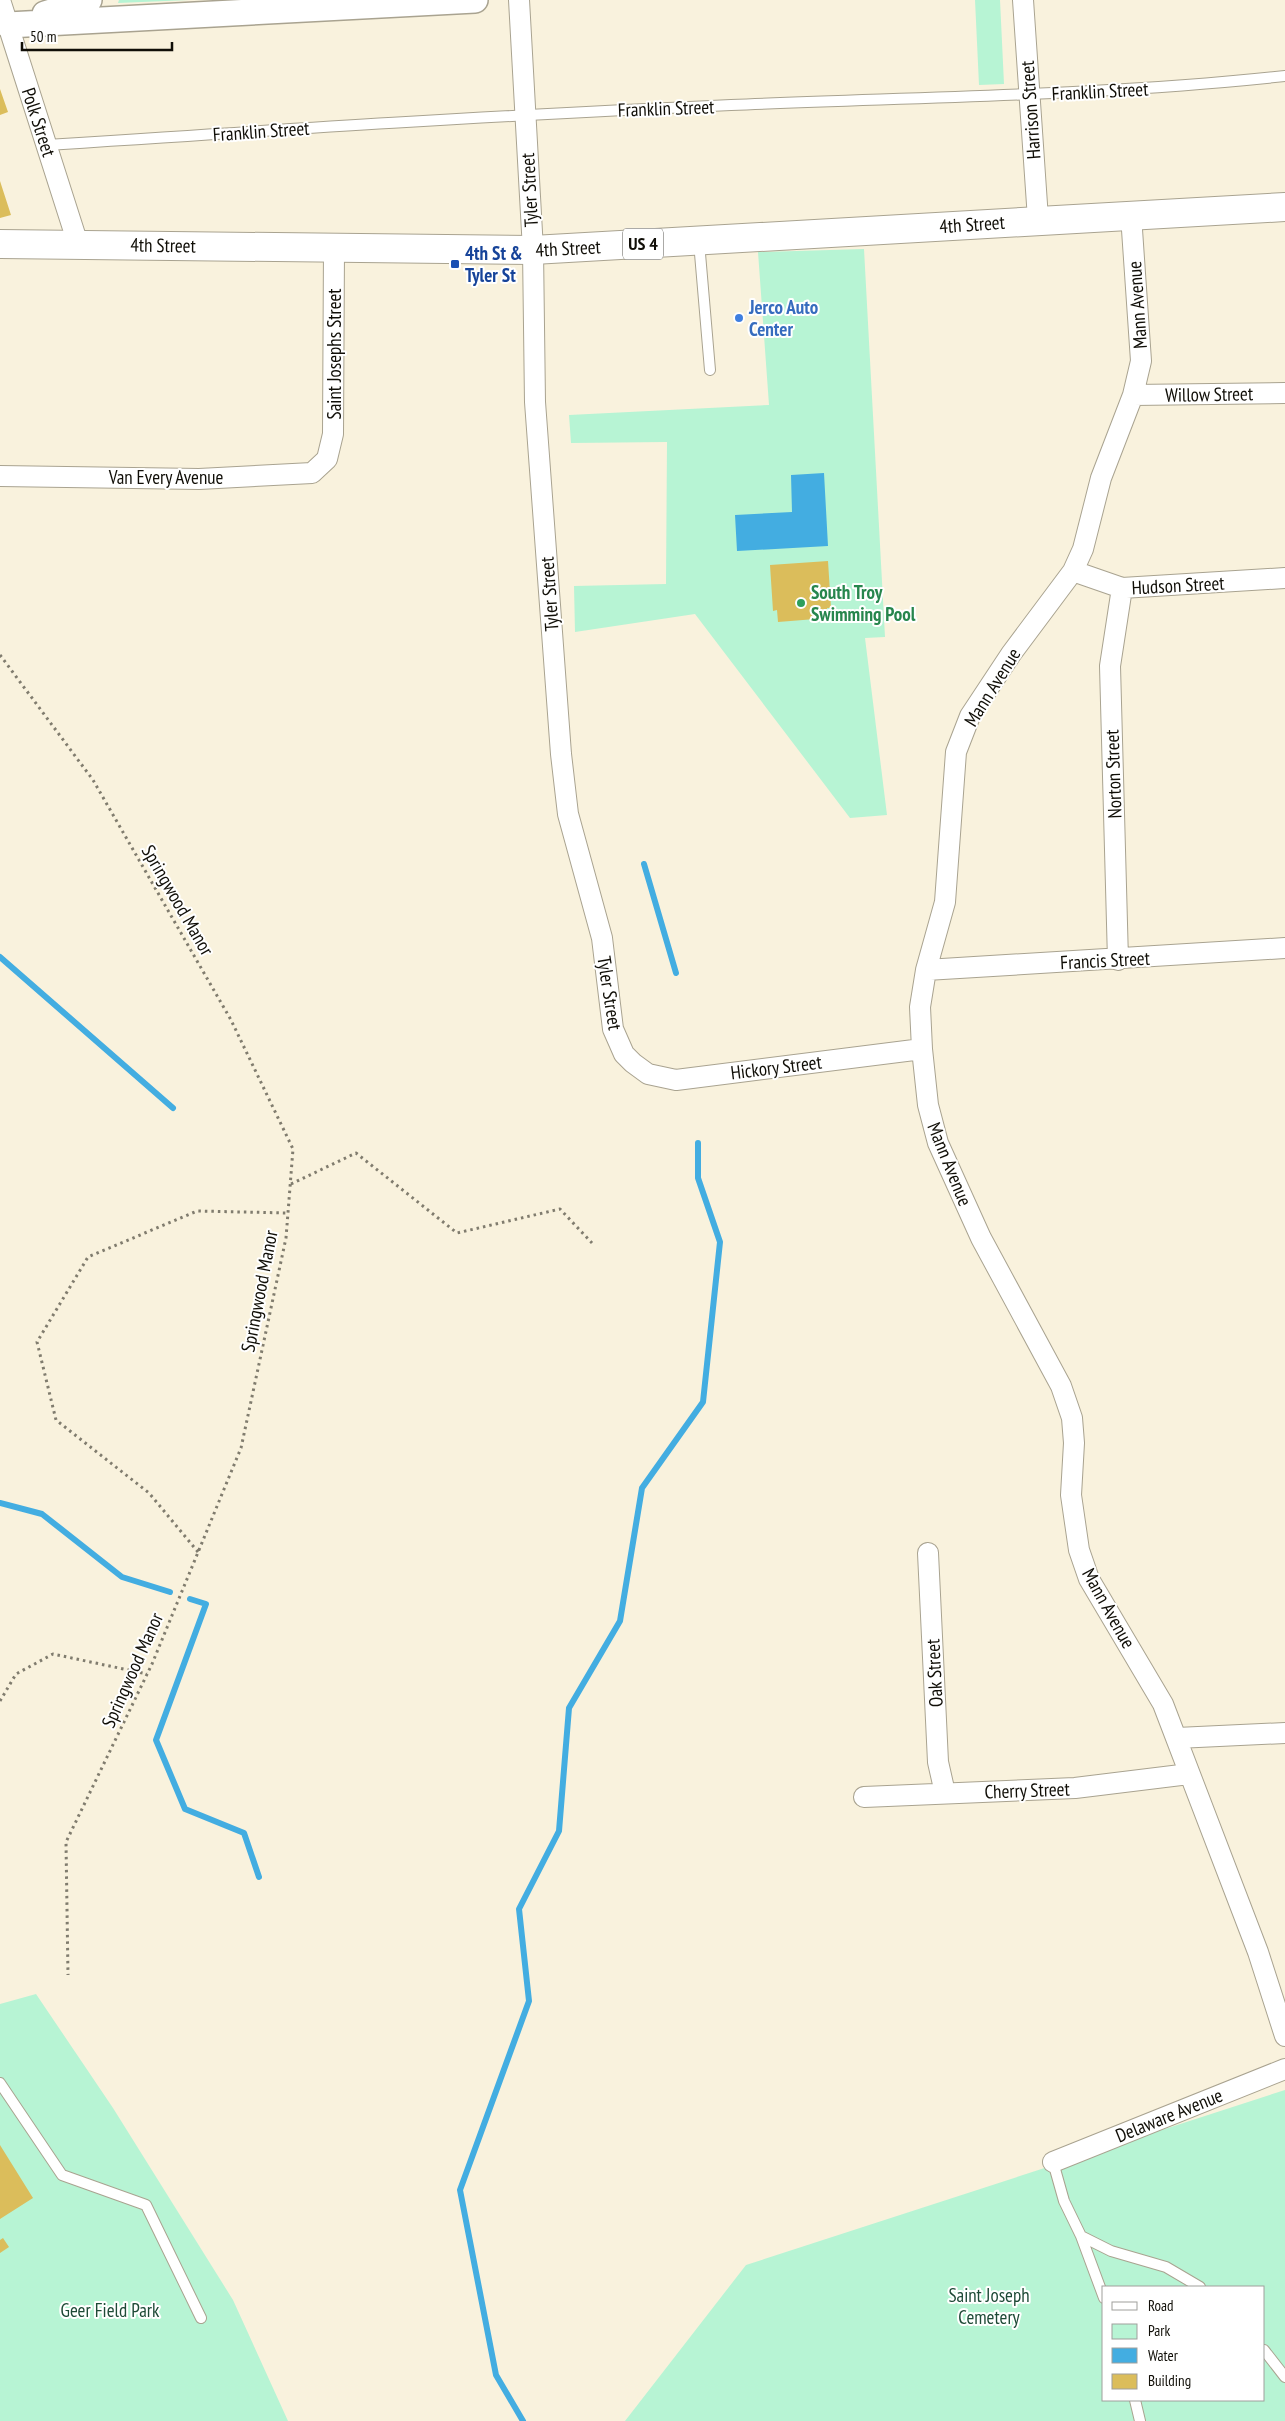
<svg xmlns="http://www.w3.org/2000/svg" width="1285" height="2421" font-family="'PT Sans Narrow',sans-serif">
<rect width="100%" height="100%" fill="#f9f2dd"/>
<path fill="#b7f4d4" fill-rule="evenodd" d="M119 0H189L118 3Z
M975 0H1000L1004 84 979 85Z
M864 249 885 637 865 638 887 815 850 818 695 614 575 632 574 586 666 584 667 442 571 443 569 415 769 405 758 252Z
M36 1994 113 2108 233 2300 288 2421H0V2004Z
M1285 2090V2421H625L746 2265ZM1104 2287H1264V2400H1104Z"/>
<path fill="#43ade1" d="M824 473 828 546 737 551 735 515 792 512 791 475Z"/>
<g fill="none" stroke-linecap="round" stroke-linejoin="round">
<path stroke="#43ade1" stroke-width="6" d="M644 864 676 973
M0 957 173 1108
M0 1503 42 1514 122 1577 170 1592
M190 1599 206 1604 156 1740 185 1809 244 1833 259 1877
M523 2421 496 2375 460 2190 529 2001 519 1909 559 1831 569 1708 620 1621 642 1488 703 1402 720 1242 698 1178V1143"/>
</g>
<path fill="#dbbd5b" d="M0 89 8 112 0 115Z
M0 181 11 215 0 218Z
M828 561 831 608H827L828 618 778 622 777 610 773 611 770 565Z
M0 2145 33 2198 0 2219Z
M3 2238 9 2247 0 2253V2240Z"/>
<g fill="none" stroke-linecap="round" stroke-linejoin="round">
<defs>
<path id="service" d="M46 145C275 130 503 115 731 105 916 97 1101 96 1285 76
M699 242 710 370
M0 2083 62 2175 146 2205 201 2318
M1053 2162 1064 2201 1081 2236
M1104 2298 1081 2236 1111 2251 1166 2267 1200 2287
M1264 2350 1285 2377
M1135 2400 1140 2421"/>
<path id="minor" d="M0 0 78 244
M519 0 533 250 535 402 561 754 568 814 602 938 613 1029 624 1054 633 1063 648 1074 676 1080 922 1049
M1023 0 1038 219
M1131 215 1141 361 1133 395 1101 478 1083 549 1073 571 1011 654 970 716 956 752 945 902 926 970 920 1007 922 1049 928 1105 938 1143 981 1238 1061 1386 1072 1418 1074 1443 1071 1495 1079 1550 1089 1579 1163 1704 1258 1952 1285 2036
M1133 395 1285 393
M0 476 199 479 312 473 327 459 333 434 334 248
M1073 571 1122 588 1285 578
M1118 960 1110 666 1122 588
M926 970 1285 948
M928 1553 938 1762 945 1793
M1177 1738 1285 1733
M864 1797 1075 1788 1189 1774
M1053 2162 1285 2069"/>
<path id="tertiary" d="M45 14 89 0
M8 25 475 0"/>
<path id="primary" d="M0 244 533 250 1285 207"/>
</defs>
<use href="#service" stroke="#a9a390" stroke-width="12"/>
<use href="#minor" stroke="#a9a390" stroke-width="22"/>
<use href="#tertiary" stroke="#a9a390" stroke-width="28"/>
<use href="#primary" stroke="#a9a390" stroke-width="30"/>
<path stroke="#807c6e" stroke-width="3" stroke-dasharray="2.5 4" stroke-linecap="butt" d="M0 655 93 780 231 1020 293 1149 286 1238 241 1448 152 1664 66 1842 68 1975
M291 1184 356 1153 457 1233 560 1209 592 1243
M198 1552 149 1493 56 1420 37 1342 88 1257 197 1211 288 1213
M0 1701 16 1674 53 1654 147 1674"/>
<use href="#service" stroke="#fff" stroke-width="10"/>
<use href="#minor" stroke="#fff" stroke-width="20"/>
<use href="#tertiary" stroke="#fff" stroke-width="25"/>
<use href="#primary" stroke="#fff" stroke-width="28"/>
</g>
<rect fill="#1a4fb4" stroke="#fff" stroke-width="2" x="450" y="259" width="10" height="10" rx="2.5"/>
<circle fill="#3f7fe0" stroke="#fff" stroke-width="2" cx="739" cy="318" r="5"/>
<circle fill="#2e9e5b" stroke="#fff" stroke-width="2" cx="801" cy="603" r="5"/>
<g text-anchor="middle" stroke-width="4" stroke-linejoin="round" paint-order="stroke">
<rect fill="#fff" stroke="#585651" stroke-width="1" x="623" y="228.5" width="40" height="31" rx="4"/>
<g font-size="18" font-weight="bold" fill="#100e07">
<text x="643" y="250">US 4</text>
</g>
<g font-size="19" fill="#100e07" stroke="#fff">
<text transform="translate(1100 91) rotate(-3)" y="7">Franklin Street</text>
<text transform="translate(666 108) rotate(-2)" y="7">Franklin Street</text>
<text transform="translate(1030 110) rotate(-94)" y="7">Harrison Street</text>
<text transform="translate(39 122) rotate(72)" y="7">Polk Street</text>
<text transform="translate(261 131) rotate(-4)" y="7">Franklin Street</text>
<text transform="translate(529 190) rotate(-93)" y="7">Tyler Street</text>
<text transform="translate(972 224) rotate(-4)" y="7">4th Street</text>
<text transform="translate(163 245) rotate(1)" y="7">4th Street</text>
<text transform="translate(568 248) rotate(-3)" y="7">4th Street</text>
<text transform="translate(1137 305) rotate(-94)" y="7">Mann Avenue</text>
<text transform="translate(334 354) rotate(-90)" y="7">Saint Josephs Street</text>
<text transform="translate(1209 394) rotate(-1)" y="7">Willow Street</text>
<text x="166" y="484">Van Every Avenue</text>
<text transform="translate(1178 585) rotate(-3)" y="7">Hudson Street</text>
<text transform="translate(549 594) rotate(-94)" y="7">Tyler Street</text>
<text transform="translate(992 687) rotate(-58)" y="7">Mann Avenue</text>
<text transform="translate(1113 774) rotate(-92)" y="7">Norton Street</text>
<text transform="translate(178 900) rotate(60)" y="7">Springwood Manor</text>
<text transform="translate(1105 960) rotate(-3)" y="7">Francis Street</text>
<text transform="translate(610 993) rotate(81)" y="7">Tyler Street</text>
<text transform="translate(776 1067) rotate(-7)" y="7">Hickory Street</text>
<text transform="translate(950 1164) rotate(68)" y="7">Mann Avenue</text>
<text transform="translate(259 1291) rotate(-79)" y="7">Springwood Manor</text>
<text transform="translate(1109 1608) rotate(61)" y="7">Mann Avenue</text>
<text transform="translate(132 1670) rotate(-66)" y="7">Springwood Manor</text>
<text transform="translate(934 1673) rotate(-93)" y="7">Oak Street</text>
<text transform="translate(1027 1790) rotate(-2)" y="7">Cherry Street</text>
<text transform="translate(1169 2115) rotate(-22)" y="7">Delaware Avenue</text>
</g>
<g font-size="19" font-weight="bold" fill="#164399" stroke="#fff" text-anchor="start">
<text x="465" y="260">4th St &amp;<tspan x="465" dy="22">Tyler St</tspan></text>
</g>
<g font-size="19" font-weight="bold" fill="#366cbe" stroke="#fff" text-anchor="start">
<text x="749" y="314">Jerco Auto<tspan x="749" dy="22">Center</tspan></text>
</g>
<g font-size="19" font-weight="bold" fill="#27864d" stroke="#fff" text-anchor="start">
<text x="811" y="599">South Troy<tspan x="811" dy="22">Swimming Pool</tspan></text>
</g>
<g font-size="19" fill="#1d4a36" stroke="#fff">
<text x="989" y="2302">Saint Joseph<tspan x="989" dy="22">Cemetery</tspan></text>
<text x="110" y="2317">Geer Field Park</text>
</g>
</g>
<rect x="1102" y="2286" width="162" height="115" fill="#ffffff" stroke="#9f9f9c"/>
<rect x="1112" y="2302" width="25" height="8" fill="#ffffff" stroke="#9f9f9c"/>
<text x="1148" y="2311" font-size="15" fill="#100e07">Road</text>
<rect x="1112" y="2324" width="25" height="15" fill="#b7f4d4" stroke="#9f9f9c"/>
<text x="1148" y="2336" font-size="15" fill="#100e07">Park</text>
<rect x="1112" y="2348" width="25" height="15" fill="#43ade1" stroke="#9f9f9c"/>
<text x="1148" y="2361" font-size="15" fill="#100e07">Water</text>
<rect x="1112" y="2374" width="25" height="15" fill="#dbbd5b" stroke="#9f9f9c"/>
<text x="1148" y="2386" font-size="15" fill="#100e07">Building</text>
<path d="M22 42v8h150v-8" fill="none" stroke="#100e07" stroke-width="2.5"/>
<text x="30" y="42" font-size="15" fill="#100e07" stroke="#ffffff" stroke-width="4" paint-order="stroke">50 m</text>
</svg>
